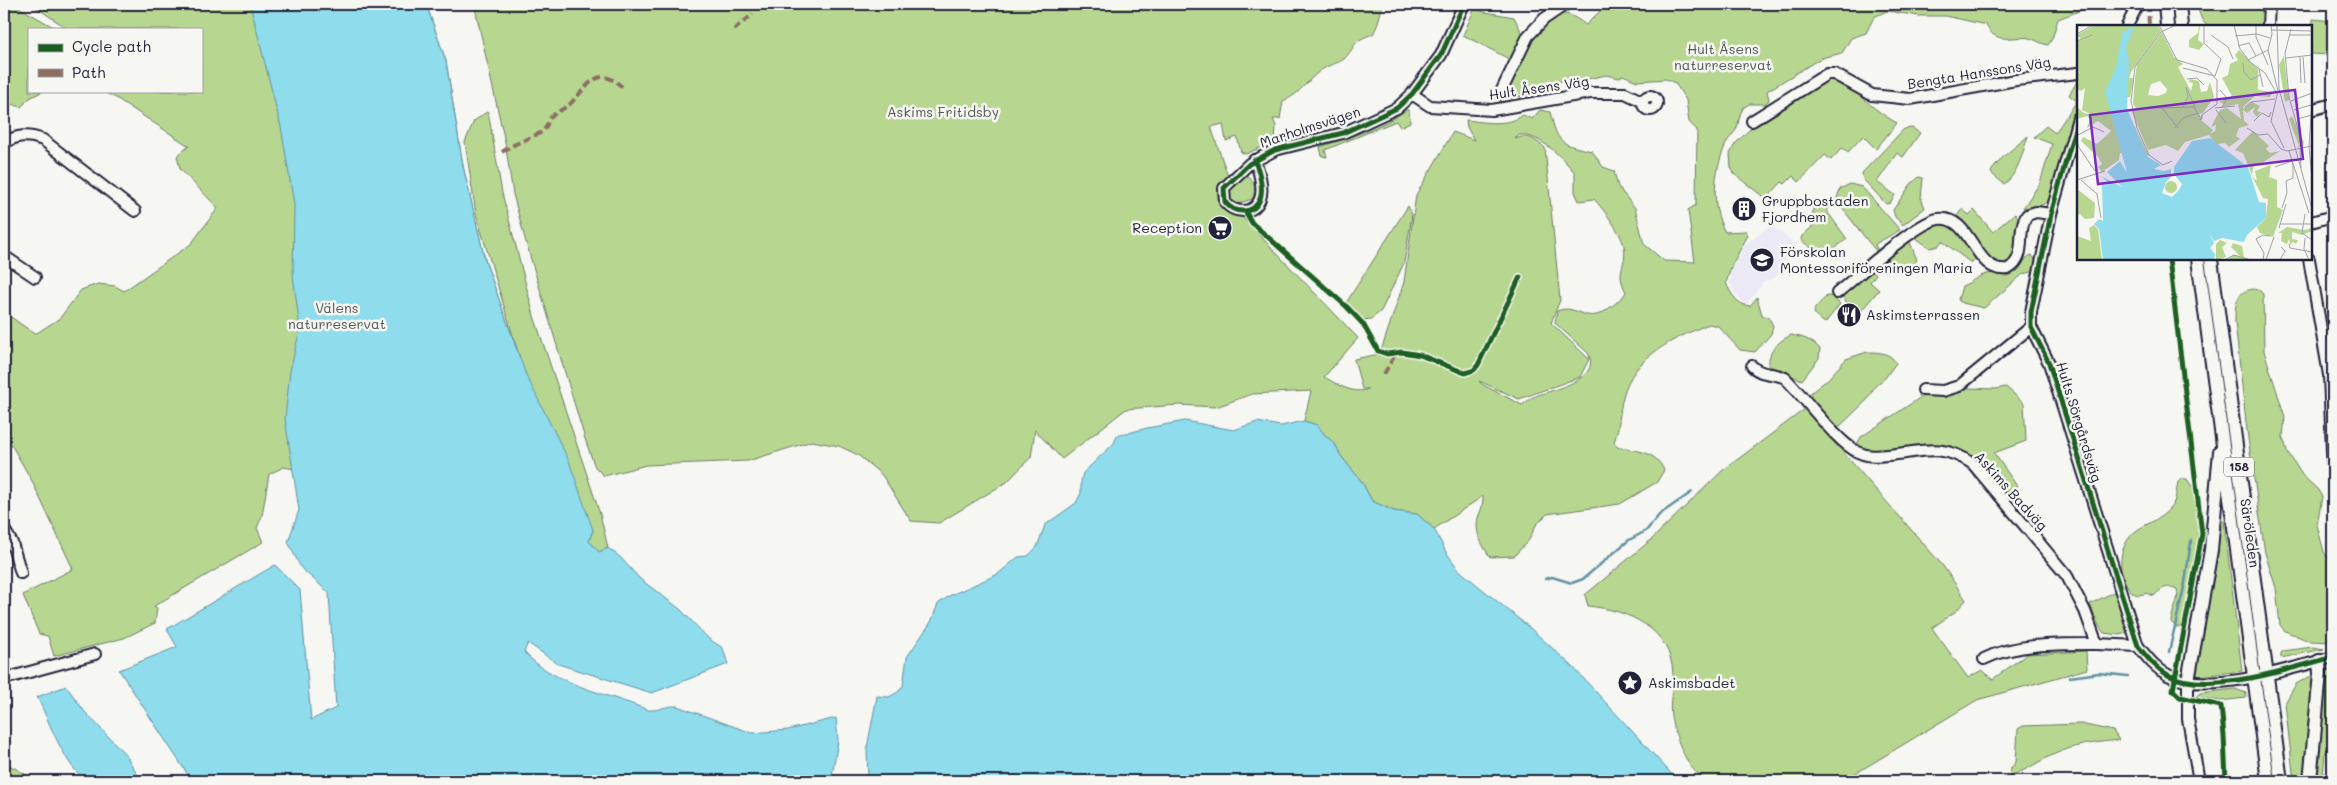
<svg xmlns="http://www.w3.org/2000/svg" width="2337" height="785" font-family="Mali,sans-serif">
<rect width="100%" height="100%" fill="#f6f6f2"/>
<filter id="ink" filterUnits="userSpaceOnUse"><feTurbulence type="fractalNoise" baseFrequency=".02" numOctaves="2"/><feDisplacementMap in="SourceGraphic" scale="10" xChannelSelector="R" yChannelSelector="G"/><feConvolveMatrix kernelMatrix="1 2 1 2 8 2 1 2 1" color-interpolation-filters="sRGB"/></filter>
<g filter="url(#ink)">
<path fill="#ece9f6" d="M1771 225 1794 243 1776 277 1762 283 1758 290 1746 304 1735 294 1730 283 1732 269 1745 245Z"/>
<path fill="#b7d791" stroke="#6c7c66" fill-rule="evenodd" d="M4 4H13L57 29H29V91H43L30 98 21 107 4 102Z
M31 4H426L446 61 463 166 485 260 521 362 476 214 465 142 474 121 488 111 502 193 534 316 600 514 608 548 599 552 589 541 593 530 284 467 269 474 262 516 257 528 263 542 154 606 157 608 155 623 124 638 54 656 48 636 39 634 23 595 73 569 32 481 4 432V312L32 332 37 333 60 318 81 290 98 284 115 286 124 291 191 244 218 208 180 169 177 156 189 146 116 98 102 91H201V29H68Z
M489 4H1383L1377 26 1373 34C1351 41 1357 46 1344 59 1339 63 1332 64 1326 67 1309 76 1302 94 1283 101L1280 119H1273L1276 126 1275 141 1246 154 1241 152 1237 137 1226 141 1223 124 1211 127 1232 188 1245 175C1254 178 1257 190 1252 199L1238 204 1242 217 1358 338 1324 377C1337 384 1353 395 1368 389H1362L1354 359 1380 354 1404 282 1416 195 1453 132 1474 140 1467 127 1466 120C1483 122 1508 127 1523 115L1532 119 1540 110 1550 112C1558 144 1560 144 1592 151L1603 167 1614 171 1618 187 1635 208 1644 244 1664 261 1695 262 1688 210 1696 205 1697 130 1689 122 1686 100 1675 83 1666 79 1637 81 1623 75 1619 78 1606 75 1583 80 1570 79 1541 86 1532 94 1503 100C1513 79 1534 11 1565 14 1573 15 1580 21 1586 25L1607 4H1839L1851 7 1855 4H2019L2029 6 2035 4H2086L2084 9 2058 19 2052 39 2048 45C2041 44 2035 39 2029 38 2013 35 1996 46 1986 25L1946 16H1919L1887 11 1874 17 1866 33 1851 38 1842 53 1821 58 1767 91 1769 100 1765 104H1749L1743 108C1739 115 1739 123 1736 130 1733 135 1727 139 1725 146 1714 172 1710 206 1725 232L1746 231 1748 235 1732 265 1726 283C1731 294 1737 305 1750 306L1757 297 1762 315 1769 318 1773 326 1771 334 1755 352 1740 350 1718 326 1709 324C1673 339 1633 356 1623 397 1619 412 1620 427 1614 442L1617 447C1636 451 1655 450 1664 470L1657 482 1620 504 1547 514 1536 525 1529 540 1514 556 1490 557C1482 545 1473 530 1479 515 1482 508 1483 504 1483 496L1434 529 1417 514 1394 511 1372 501 1362 482 1341 456 1335 444 1325 435 1317 425 1304 421 1311 391 1252 394 1216 407 1178 405 1126 409 1062 459 1035 430 1031 457 1007 482 939 523 911 521 882 475 858 455 839 446 812 441 748 461 646 465 604 476 595 467 585 439 527 246 513 194 505 142 475 8ZM1519 135C1540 134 1562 157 1575 173V192L1579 201 1594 199C1604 210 1621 232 1624 246 1628 266 1614 269 1626 292 1623 298 1617 302 1612 306 1585 329 1579 302 1557 311L1555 323 1588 353C1603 382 1547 390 1531 398 1528 400 1525 403 1522 405L1483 385 1479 381 1519 399 1580 377 1589 359 1551 323 1560 300 1545 148C1535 139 1527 134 1515 139Z
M2196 4H2265L2263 26H2207L2202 20Z
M1474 10 1514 17 1524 37 1511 60 1463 35Z
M2313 19 2333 21 2332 55 2311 54Z
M1827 78C1845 76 1864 101 1877 110 1883 115 1890 119 1897 123L1876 149 1863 136 1848 152 1842 148 1831 160 1825 155 1799 182 1793 176 1785 184 1782 182 1766 199 1734 174 1731 167 1730 154 1735 144 1751 128Z
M2078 80V107L2050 198C2044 208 2034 206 2023 208L2040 183 2052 144 2034 137 2046 126 2055 133 2077 101 2069 95Z
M1406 110H1409L1410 122 1400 127 1396 121 1325 150 1327 157 1322 156 1320 147C1349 137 1381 128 1406 110Z
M1912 128 1920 133 1903 157 1897 153 1877 182 1895 195 1890 203 1886 204 1863 179 1862 173 1904 129Z
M2028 136C2023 151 2018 175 2004 184L1991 173 1992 170 2004 156Z
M1919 177 1923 178 1921 198 1925 208 1903 225 1895 217 1893 210 1911 184Z
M1850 184 1862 187 1900 230 1875 244 1878 252C1874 251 1847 213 1840 206L1843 203 1840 198H1837L1840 189Z
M1823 201 1830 203 1831 206 1826 210 1847 239 1828 253 1816 252 1801 240 1802 236 1812 227 1813 208Z
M1408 206 1412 215 1404 263 1381 311 1371 319 1362 320 1346 303Z
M1962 209 1969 215 1974 210 1993 232 2015 213 2018 217 2014 250 2009 261 1998 265 1992 262 1957 219V216Z
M1941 223 1955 228 1976 258 1971 263 1942 241 1938 246 1930 248 1916 238 1917 235 1932 225Z
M1909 240 1917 260 1907 273 1890 261 1884 259Z
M2031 255 2038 262 2036 271 2023 274 1984 308 1962 303 1958 300 1962 286C1971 283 1979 275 1987 274 1996 272 2006 277 2015 272 2022 267 2023 259 2031 255Z
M1872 268 1876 274 1870 282 1879 290 1860 312 1845 301 1843 295Z
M2253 289 2259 290 2263 294 2264 351 2285 417 2283 437 2287 451 2302 475 2318 490 2322 497 2317 525 2324 552 2333 567V642L2309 641 2285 631 2280 625 2276 588 2265 553 2247 431 2235 322C2235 307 2235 291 2253 289Z
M1827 296H1831L1840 304 1825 323C1807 311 1814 309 1827 296Z
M1791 335C1803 337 1812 340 1820 349L1819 358 1802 380 1769 366C1767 351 1779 341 1791 335Z
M1867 352C1877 352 1890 352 1896 363L1885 378 1875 386 1867 400 1838 428 1808 395 1827 380 1846 359Z
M2006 387 2024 403 2026 441 1994 453 2017 486 2005 494C1995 484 1981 464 1970 457 1947 444 1923 446 1898 449 1883 451 1870 452 1856 446L1861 437 1924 395 1958 391 1967 388 1996 389Z
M1805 409 1943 566 1966 600 1956 611 1932 628 1968 678 1982 670 1993 679 2027 654 2086 651 2087 669 1977 700 1843 781H1708C1703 777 1697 774 1693 769 1684 760 1673 729 1671 716 1669 703 1673 687 1673 674 1671 628 1628 610 1588 606L1585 595 1651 540 1722 471Z
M2182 479H2187C2212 508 2190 592 2182 627H2176L2171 622C2172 610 2180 601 2177 589 2167 584 2161 589 2154 596L2147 593C2138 596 2134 596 2128 587 2116 571 2119 544 2136 531 2148 522 2161 520 2171 507 2177 499 2176 491 2178 482Z
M2219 521H2224L2242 671 2200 676 2197 675 2196 670 2211 590Z
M2116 591 2129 632 2120 635 2104 633 2099 626 2090 604Z
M2313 647 2324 649 2281 658V653L2283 651Z
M2333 668V744L2330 746 2328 752 2325 753 2323 775H2320L2319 781H2316L2326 670Z
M2309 677H2314L2306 781H2294L2285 703 2296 684Z
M2235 689 2246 693V698L2220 701 2195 697 2200 693Z
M2081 724 2113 731 2119 740C2100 742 2080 744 2062 751 2043 758 2030 769 2010 776L2011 768 2016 762 2018 729 2023 726Z
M4 762 37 781H16L4 773Z"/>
<path fill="#8edcec" stroke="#6392a5" d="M250 4H426L446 61 463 166 485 260 526 375 569 461 593 530 589 541 599 552 608 548 620 557 640 579 680 609 709 639 723 648 728 664 652 693 558 664 528 643 524 652C552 684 609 694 648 710 659 711 667 705 677 706L752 733 788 730 836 718 838 741 831 781H192L119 670 177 647 167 629 275 565 300 590 311 720 336 708 329 593 301 568 288 542 299 510 285 419 290 371 300 329 293 275 294 204 281 127Z
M1185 421 1234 430 1257 422 1281 426 1304 421 1317 425 1325 435 1335 444 1341 456 1362 482 1372 501 1394 511 1417 514 1434 529 1446 552 1459 570 1530 628 1572 666 1678 781H868L867 748 877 696 889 697 898 692 903 686 907 657 931 622 938 604 949 596 998 574 1018 557 1028 556 1037 547 1045 525 1076 503 1081 493V482L1083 473 1114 443 1117 436 1147 428Z
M66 686 85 712 126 755 141 781H88C66 771 48 718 37 697Z"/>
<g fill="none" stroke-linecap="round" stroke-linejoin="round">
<path stroke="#6392a5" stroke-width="2.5" d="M1545 579 1552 577 1572 583 1583 579 1629 540 1646 531 1660 514 1692 492
M2169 652 2185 583 2191 541
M2070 677 2099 673 2128 676"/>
<defs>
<path id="minor" d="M2127 26 2138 4
M2268 26 2269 4
M1412 94 1430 106 1492 110 1590 93H1625L1642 101
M1500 94 1528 36 1544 19 1566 4
M1643 103a7 7 0 1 1 14 0a7 7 0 1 1-14 0Z
M2311 110 2333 104
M2078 118 2051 214 2031 312V327L2049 363 2138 646C2147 657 2155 668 2168 675 2207 696 2293 668 2333 657
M1752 121 1827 74H1834L1872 95 1910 99 2016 80 2078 73
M4 143C17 135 28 134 43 140L135 211
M1254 160C1259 169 1264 189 1260 199 1254 215 1234 214 1225 202L1224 188 1249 164 1275 150 1343 133 1397 108 1412 94 1441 55 1464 4
M2311 222 2333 216
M4 256 35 277
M2309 259 2329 375 2333 477
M1837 293C1856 277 1917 222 1938 219 1973 215 1973 274 2008 269 2029 257 2015 232 2027 215L2036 212 2051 214
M1752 366C1761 376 1774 372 1785 378 1804 396 1837 443 1858 452 1867 457 1878 456 1888 455 1923 452 1941 442 1973 464L2067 576 2085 611 2097 644 2138 646
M1923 390 1943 391 1959 386 2031 327
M4 529 12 543 21 573
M1984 659C2016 643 2061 644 2097 644
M4 679 95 654
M2188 681V719L2199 781"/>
<path id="major" d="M2165 4 2167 26
M2179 4 2181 26
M2198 259 2268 781
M2211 259 2281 781
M2188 681 2211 550 2220 451
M2310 781 2320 673 2319 661"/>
</defs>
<use href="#minor" stroke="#22223b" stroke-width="14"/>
<use href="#major" stroke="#22223b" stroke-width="16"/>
<use href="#minor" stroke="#f6f6f2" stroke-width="10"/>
<use href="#major" stroke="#f6f6f2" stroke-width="12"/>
<path stroke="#8d6e63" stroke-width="4" stroke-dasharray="8 4" stroke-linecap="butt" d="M1067 4V6
M2148 4 2149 26
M734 30 753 14
M502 152C514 144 527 139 540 133 546 131 547 122 551 117 556 112 564 109 570 104 587 88 597 63 622 87
M1384 374 1396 353"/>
<defs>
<path id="cycleway" d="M2078 118 2051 214 2031 312V327L2049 363 2138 646C2147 657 2155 668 2168 675 2207 696 2293 668 2333 657
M1254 160C1259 169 1264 189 1260 199 1254 215 1234 214 1225 202L1224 188 1249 164 1275 150 1343 133 1397 108 1412 94 1441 55 1464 4
M1245 211 1252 223 1347 307 1363 324 1378 351 1387 354 1402 352 1420 355 1465 373 1474 370 1478 365 1520 277
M2169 259 2202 534 2173 690 2180 697 2221 706 2224 736 2226 781"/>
</defs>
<use href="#cycleway" stroke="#f6f6f2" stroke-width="8"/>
<use href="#cycleway" stroke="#1b5e20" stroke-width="5"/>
</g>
</g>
<defs>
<symbol id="building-disc" viewBox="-11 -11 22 22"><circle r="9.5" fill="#22223b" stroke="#f6f6f2"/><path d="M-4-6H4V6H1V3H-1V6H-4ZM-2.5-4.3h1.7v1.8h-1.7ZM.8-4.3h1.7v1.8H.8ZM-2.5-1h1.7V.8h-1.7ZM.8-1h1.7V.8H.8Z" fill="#fff"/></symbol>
<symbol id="supermarket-disc" viewBox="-11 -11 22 22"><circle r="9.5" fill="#22223b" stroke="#f6f6f2"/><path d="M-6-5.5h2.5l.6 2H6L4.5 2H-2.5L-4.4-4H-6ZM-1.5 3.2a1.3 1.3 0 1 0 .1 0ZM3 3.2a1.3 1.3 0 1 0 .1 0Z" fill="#fff"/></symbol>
<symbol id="school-disc" viewBox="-11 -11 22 22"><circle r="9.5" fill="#22223b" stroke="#f6f6f2"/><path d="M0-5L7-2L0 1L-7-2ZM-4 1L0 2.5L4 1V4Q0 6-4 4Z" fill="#fff"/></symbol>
<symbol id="restaurant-disc" viewBox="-11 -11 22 22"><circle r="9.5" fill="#22223b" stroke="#f6f6f2"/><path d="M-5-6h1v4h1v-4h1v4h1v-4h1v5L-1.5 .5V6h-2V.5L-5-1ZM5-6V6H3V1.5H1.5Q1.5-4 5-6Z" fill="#fff"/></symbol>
<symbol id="sight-disc" viewBox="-11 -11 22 22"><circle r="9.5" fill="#22223b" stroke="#f6f6f2"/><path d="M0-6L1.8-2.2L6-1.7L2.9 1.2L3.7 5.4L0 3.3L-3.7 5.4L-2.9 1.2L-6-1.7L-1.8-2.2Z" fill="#fff"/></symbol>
</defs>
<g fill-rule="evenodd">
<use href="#building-disc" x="1730" y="195" width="28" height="28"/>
<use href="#supermarket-disc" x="1206" y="214" width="28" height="28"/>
<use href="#school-disc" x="1748" y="246" width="28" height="28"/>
<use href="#restaurant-disc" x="1835" y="301" width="28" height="28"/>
<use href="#sight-disc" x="1616" y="669" width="28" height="28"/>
</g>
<g text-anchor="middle" stroke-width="5" stroke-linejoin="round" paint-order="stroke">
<rect fill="#f6f6f2" stroke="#626272" stroke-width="1" x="2224" y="457.5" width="30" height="19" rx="4"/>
<g font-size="12" font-weight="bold" fill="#22223b">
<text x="2239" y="471">158</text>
</g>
<g font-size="14" fill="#4f5855" stroke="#f6f6f2">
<text x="1723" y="54">Hult Åsens<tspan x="1723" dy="16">naturreservat</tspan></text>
<text x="943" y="117">Askims Fritidsby</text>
<text x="337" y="313">Välens<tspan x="337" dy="16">naturreservat</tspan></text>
</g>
<g font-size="14" fill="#22223b" stroke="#f6f6f2">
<text transform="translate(1979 73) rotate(-9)" y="5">Bengta Hanssons Väg</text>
<text transform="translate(1539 88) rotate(-8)" y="5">Hult Åsens Väg</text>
<text transform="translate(1310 127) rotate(-18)" y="5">Marholmsvägen</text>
<text transform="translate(2079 422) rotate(73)" y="5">Hults Sörgårdsväg</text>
<text transform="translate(2011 491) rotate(48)" y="5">Askims Badväg</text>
<text transform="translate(2250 533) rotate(82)" y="5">Säröleden</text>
</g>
<g font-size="14" fill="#22223b" stroke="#f6f6f2" text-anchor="start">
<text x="1762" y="206">Gruppbostaden<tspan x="1762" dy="16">Fjordhem</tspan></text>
<text x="1202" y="233" text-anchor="end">Reception</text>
<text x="1780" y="257">Förskolan<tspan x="1780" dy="16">Montessoriföreningen Maria</tspan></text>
<text x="1866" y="320">Askimsterrassen</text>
<text x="1648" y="688">Askimsbadet</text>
</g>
</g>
<g transform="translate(2077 25)">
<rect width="235" height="235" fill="#f6f6f2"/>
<path d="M18 0H81L84 6 54 47 52 53H57L53 72H49L50 86 72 131 43 128 42 135 25 147 21 142 25 139 21 132 4 116 6 112 20 119 34 106 21 96 10 103 13 94 10 91 0 94V82L7 88 16 90 5 85 8 63 4 66 0 64V46L4 49 0 45V17L13 10 4 14 0 10ZM116 0H123L121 15 127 19 122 25 112 22V15L121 8 122 1ZM85 7 97 32 106 39 101 42 114 66 116 58 112 57 113 54 122 56 124 67 130 66 133 57 137 72 126 88 122 89 124 95 136 105 133 109 138 106 139 100 134 102 143 85 150 83 164 94 161 79 146 82 147 79 142 77 155 71 145 53 151 50 153 39 161 35 158 30 162 25 181 44V65L196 67 193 72 178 71 167 81 166 84 175 77 183 81 180 86 184 87 180 92 176 87 178 82 170 88 166 85 167 96 172 100 162 103 159 111 163 114 152 122 148 118 139 119 132 110 108 117 101 126 89 120 71 125 54 85 59 83 56 79 58 53 60 40ZM83 56 90 64 89 68 81 71 71 70 74 59ZM207 31 212 75 208 77 202 40ZM215 91 227 117 226 121 220 123 222 121 212 94ZM176 106 192 121 189 124 193 128 203 126 182 140 177 139 175 150 166 128 158 125ZM194 140 192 152 200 155V182L206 185 196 212 183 208 180 202 189 193 191 174 186 173 175 151 180 156 178 146ZM88 162a6 6 0 1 1 12 0a6 6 0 1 1-12 0ZM0 164 18 178 17 193 8 194 3 189 0 190ZM17 200 21 204 25 235H0V211L14 216 12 203ZM210 202 227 205 235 203V206L225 210 215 207V214L221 215 219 219 216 217 213 220 212 214 210 219 204 216 205 208H201ZM143 215 150 218 145 222 149 232 139 235V219ZM156 218 165 221 167 232 172 235H150L156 230 163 231 154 222Z" fill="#b7d791" fill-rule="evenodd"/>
<path d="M58 0 49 22 52 38 50 84 70 131 84 140 77 144 66 142 87 146 94 144V152L89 157 85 168 95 172 102 165 105 159 97 149V142L115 116 133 113 171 142 182 177 189 178V193L170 210 167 217 145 213 137 216 132 208 137 218 133 223 138 229 137 235H26L22 204 17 199 22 194 26 196 25 160 33 159 24 151 45 162 30 147 43 136 50 148 28 67 39 42 45 8Z" fill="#8edcec"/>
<path fill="none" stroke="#a1a1a9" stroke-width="1" d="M82 0 100 35 130 44 140 55V79L125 90 123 95 125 94V90M127 0V18L144 34 138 51M157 0 163 24 173 37 188 48 199 67M179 0V12L191 40M194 0 195 9 191 25 201 66 194 96 207 123M200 0 202 64 235 184M214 4 208 28 212 72 223 111M194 5 235 6M0 9 16 0M134 10 151 22 156 34M213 10H235M158 11 180 9 193 13M0 16 15 10M161 21 172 18 179 31M223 32 224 58M226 32 228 58M209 33 235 30M171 35 191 25M166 38 167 47 174 55 183 50M106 43 138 51M182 44 186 62M110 54 120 53 127 60M109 62 118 82M143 65 150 73 145 82M235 75 232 122 235 154M214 76 235 68M106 82 111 72 109 62M168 82 174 77 198 74M79 83 117 82 123 92M85 83 101 103M138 83 158 81M139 85 149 98M217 85 234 80M220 94 235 90M177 96 185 88 192 92 194 87M98 103 106 93 121 88M170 103 181 110 191 109 204 124 210 126 235 121M0 107 1 121 18 146M1 110 16 102 27 107M223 123 224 143M212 126 232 188M95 136 86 140 72 130 60 103 54 76 58 42 84 7 99 0M198 142 215 136 216 141V153L209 156 210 168 205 183M0 155 28 146M4 155 20 169 24 193M228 189 225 208 235 215M203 199H234M202 203 209 179M228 213 227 224 232 235M212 219 213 223 235 227M149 234 157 230 174 235M186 235 187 228 179 214 186 210 193 211M189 235 197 212M203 235 208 226 204 222"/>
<path fill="#7b2cbf" fill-opacity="0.15" stroke="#7b2cbf" stroke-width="2.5" d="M218 65 226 134 21 159 13 90Z"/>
<rect width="235" height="235" fill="none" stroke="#22223b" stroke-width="2.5"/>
</g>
<rect width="2337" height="785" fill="none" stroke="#f6f6f2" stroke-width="20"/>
<rect x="10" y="10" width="2317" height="765" fill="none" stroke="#22223b" stroke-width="2" filter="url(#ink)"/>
<rect x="28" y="28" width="175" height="65" fill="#f6f6f2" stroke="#a1a1a9"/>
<rect x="38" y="44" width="25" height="8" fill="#1b5e20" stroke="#a1a1a9"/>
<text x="72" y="52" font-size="15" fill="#22223b">Cycle path</text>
<rect x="38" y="69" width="25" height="8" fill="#8d6e63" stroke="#a1a1a9"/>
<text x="72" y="78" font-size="15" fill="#22223b">Path</text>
</svg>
